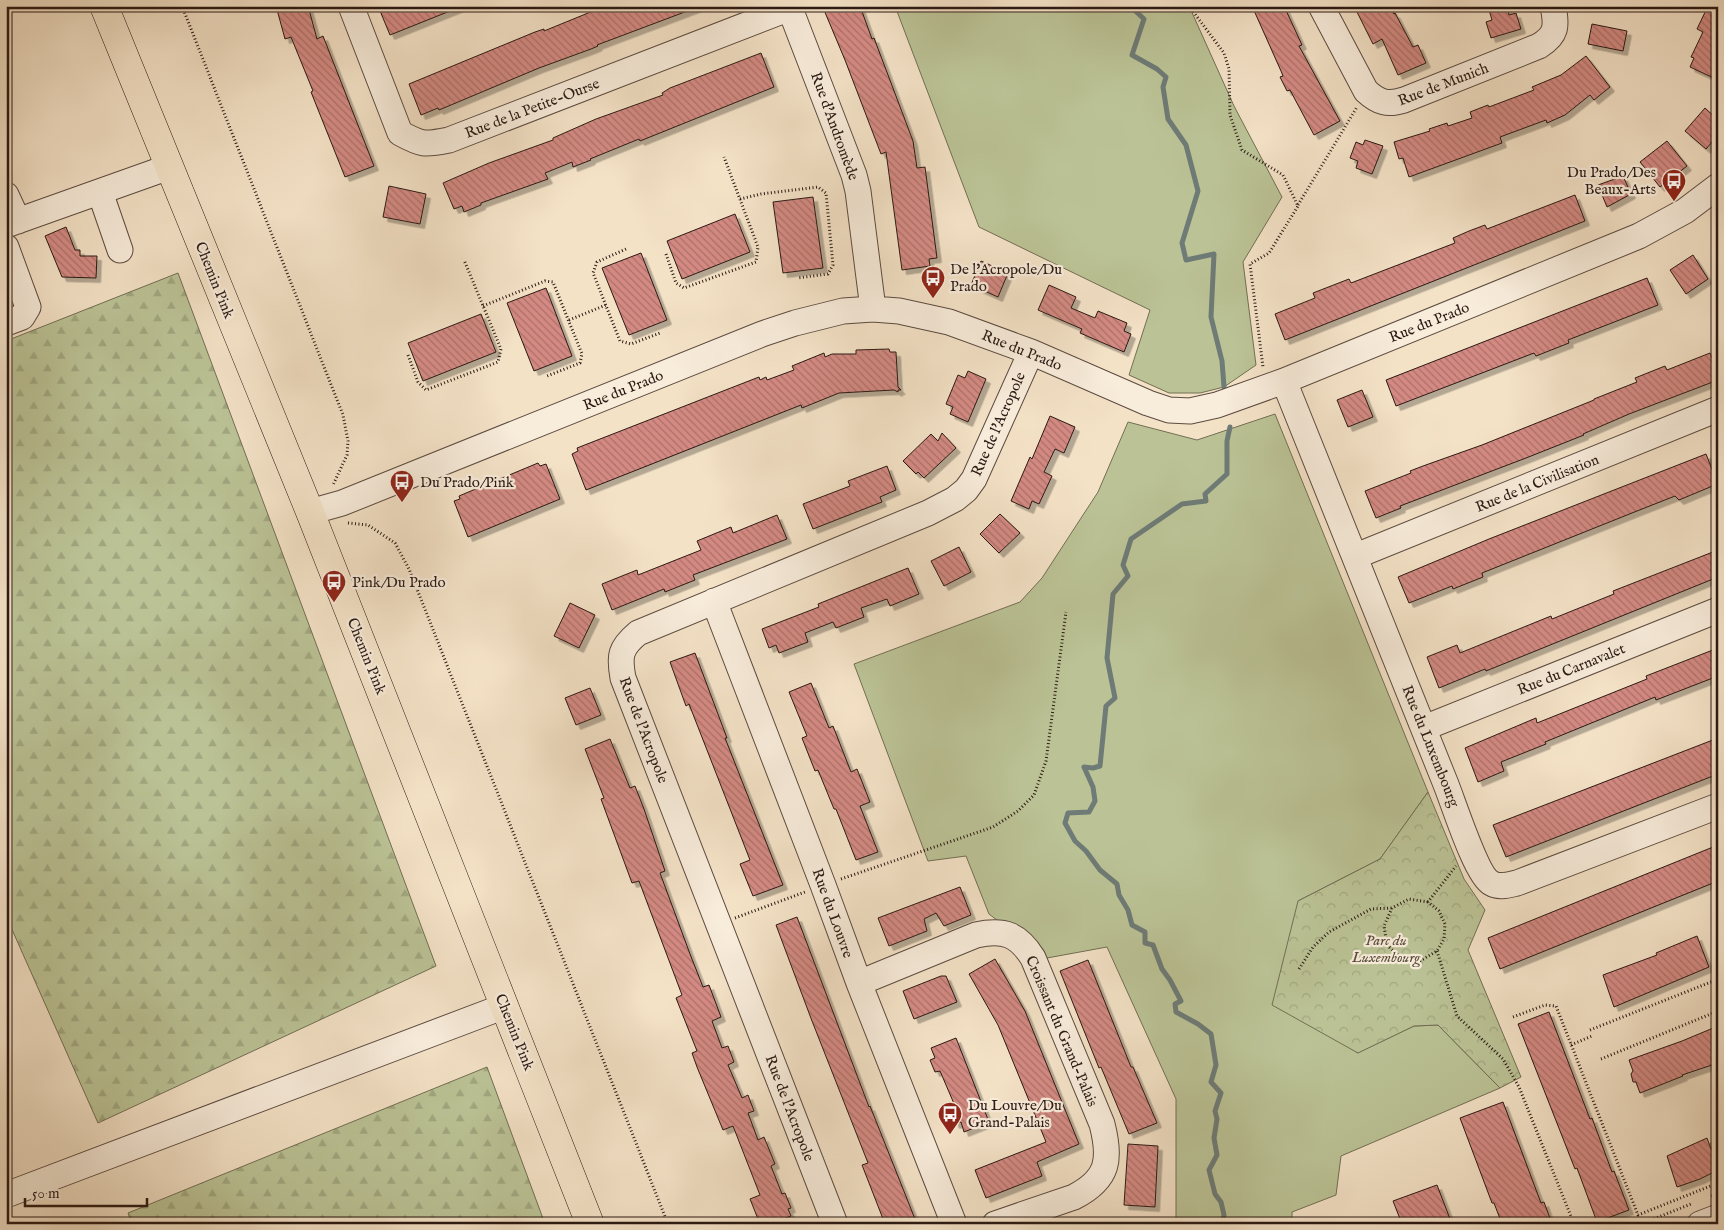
<svg xmlns="http://www.w3.org/2000/svg" width="1724" height="1230" font-family="'IM FELL English',serif">
<defs>
<pattern id="forest-firs" width="22" height="20" patternUnits="userSpaceOnUse" patternTransform="scale(1.25)"><rect width="22" height="20" fill="#bbc396"/><path d="M5 1l3.5 6h-7zM16 11l3.5 6h-7z" fill="#a1a780"/></pattern>
<pattern id="park-crowns" width="20" height="18" patternUnits="userSpaceOnUse" patternTransform="scale(1.25)"><rect width="20" height="18" fill="#bbc396"/><path d="M2 6a3 3 0 1 1 6 0M12 15a3 3 0 1 1 6 0" fill="none" stroke="#a1a780"/></pattern>
<pattern id="building-back-hatch" width="6" height="6" patternUnits="userSpaceOnUse" patternTransform="scale(1.25)"><rect width="6" height="6" fill="#d48a83"/><path d="M-1 5l2 2M0 0l6 6M5-1l2 2" fill="none" stroke="#ac706a"/></pattern>
<filter id="shadow"><feDropShadow dx="4.5" dy="4.5" stdDeviation="0" flood-color="#0004"/></filter>
</defs>
<rect width="100%" height="100%" fill="#f4e2c7"/>
<filter id="stains"><feTurbulence type="fractalNoise" baseFrequency=".004" numOctaves="4"/><feColorMatrix values="0 0 0 0 .2 0 0 0 0 .09 0 0 0 0 .02 0 0 0 .5 -.17"/></filter>
<radialGradient id="worn" r=".72"><stop offset=".6" stop-color="#630" stop-opacity="0"/><stop offset="1" stop-color="#630" stop-opacity=".3"/></radialGradient>
<path fill="#bbc396" stroke="#726e54" d="M895 6H1189L1234 106 1282 197 1243 262 1256 365 1224 387 1200 393H1169L1129 375 1150 310 979 227Z
M1275 414 1428 792 1380 859 1298 901 1357 1053 1414 1026 1438 1025 1500 1088 1341 1156 1336 1195 1292 1212V1224H1176V1099L1107 947 1047 958 989 914 966 856 928 861 854 664 1020 602 1042 578 1098 492 1128 422 1197 440Z"/>
<path fill="url(#forest-firs)" stroke="#726e54" d="M178 273 436 966 98 1123 6 916V341Z
M487 1067 545 1224H132L128 1213Z"/>
<path fill="url(#park-crowns)" stroke="#726e54" d="M1428 792 1464 879 1485 910 1468 950 1521 1077 1500 1088 1438 1025 1414 1026 1358 1053 1272 1005 1298 901 1380 859Z"/>
<g fill="none" stroke-linecap="round" stroke-linejoin="round">
<path stroke="#6e7b76" stroke-width="5" d="M1130 6 1144 19 1132 55 1157 69 1166 77 1163 87 1168 119 1186 145 1198 191 1182 243 1186 260 1214 254 1211 317 1222 361 1224 387
M1222 1224 1224 1215 1221 1202 1215 1194 1209 1170 1217 1155 1214 1138 1217 1119 1215 1111 1221 1093 1211 1082 1216 1065 1211 1034 1198 1024 1176 1012 1175 1004 1181 1001 1170 980 1162 969 1153 945 1145 943V932L1132 925 1128 910 1119 895 1117 884 1100 870 1086 851 1075 841 1065 823 1068 813 1089 812 1095 801 1093 787 1084 767 1093 768 1100 766 1106 706 1115 698 1107 658 1113 594 1128 576 1123 565 1131 539 1182 504 1206 501 1205 494 1227 474V441L1230 427"/>
</g>
<path fill="url(#building-back-hatch)" stroke="#2a1913" filter="url(#shadow)" d="M276 6H308L317 39 323 36 374 166 345 177 311 92 313 91 291 37 285 39Z
M378 6H460V7L390 35Z
M602 6 698 7 597 45 598 46 591 49 539 68 439 110 438 108 421 115 409 84 535 32 544 29V31L593 11V10Z
M824 6H860L872 39 874 38 913 141 917 168 925 167 937 258 929 259 930 266 902 270 886 152 881 154 845 60 824 10H825Z
M1252 6H1284L1302 45 1299 46 1340 121 1314 135 1290 90 1287 91 1280 77 1283 76 1281 71Z
M1365 6H1390L1394 14 1395 13 1413 47 1418 45 1426 63 1398 75 1382 39 1373 44 1356 10Z
M1504 6H1507L1509 15 1516 13 1521 29 1491 38 1486 22 1492 20 1489 10Z
M1708 6H1718V80L1690 67 1694 58 1691 57 1703 32 1697 29Z
M1592 24 1627 31 1623 51 1588 44Z
M761 53 774 87 640 141 639 139 590 159 591 160 573 167 572 162 545 173 548 179 481 203V205L464 212 462 206 454 209 443 183 489 163 553 140V138L596 119 663 95 662 93 670 88Z
M1586 56 1610 87 1594 100 1590 95 1565 115 1547 123 1546 120 1500 137 1502 143 1409 177 1403 158 1399 159 1394 142 1430 131 1429 129 1447 123 1448 126 1472 118 1470 112 1488 105 1489 107 1534 90 1532 87 1561 75Z
M1705 108 1718 120V135L1706 149 1685 131Z
M1365 140 1383 146 1372 174 1356 168 1358 161 1350 158 1356 142 1363 145Z
M1667 141 1687 166 1660 187 1640 162Z
M1623 176 1631 194 1607 207 1598 185Z
M389 186 426 194 420 224 383 217Z
M1575 195 1585 221 1285 340 1275 314 1315 298 1313 293 1349 279 1351 283 1455 243 1453 238 1469 231 1485 225 1487 229Z
M813 197 823 268 783 273 773 202Z
M735 214 750 252 682 279 667 241Z
M66 227 75 250H80V256H97L96 278 62 277 45 236Z
M641 253 667 320 629 335 602 268Z
M1693 255 1708 279 1686 294 1670 270Z
M981 261 1008 273 998 297 971 285Z
M1647 278 1658 305 1568 340 1569 343 1536 356 1534 353 1396 406 1386 380Z
M1049 285 1076 297 1071 308 1095 318 1098 311 1127 323 1124 331 1131 334 1124 352 1080 333 1082 329 1038 310Z
M546 288 572 356 534 371 507 303Z
M481 314 496 352 423 381 408 343Z
M889 349 890 352H896L898 387 901 390H898V392L894 390 839 393 802 408 801 405 586 490 572 454 578 451 577 448 759 377 760 380 766 377 767 380 794 370 792 366 824 353 825 357 832 354H856V350Z
M1710 353 1718 372V380L1629 414 1583 434 1584 435 1526 458 1400 506 1401 508 1376 518 1365 491 1411 473 1410 471 1423 466 1482 445 1594 400V399L1637 382 1635 378 1665 366 1667 370Z
M968 371 986 379 968 422 950 414 953 407 946 404 958 375 965 378Z
M1362 390 1373 417 1348 427 1337 400Z
M1050 416 1075 427 1064 453 1055 449 1044 472 1052 476 1039 504 1032 501 1029 509 1011 501 1030 457 1032 459Z
M942 433 956 448 924 478 918 472 916 474 903 461 931 434 938 441Z
M1706 454 1717 482 1715 483V485L1679 500 1675 496 1637 511 1482 573 1483 577 1453 589 1452 586 1409 603 1398 577 1489 539Z
M538 463 540 466 546 464 560 499 468 537 454 501 460 499 459 496Z
M887 466 896 490 880 497 882 502 813 529 803 504 850 486 848 481Z
M1000 514 1020 533 999 553 980 534Z
M777 515 787 539 693 575 695 580 665 592 664 589 612 610 602 584 637 570 638 575 701 550 697 541 731 527 733 533Z
M959 547 971 572 944 586 931 561Z
M1718 550V577L1486 671 1485 669 1439 688 1427 657 1457 645 1460 653 1551 616 1552 619 1614 594 1613 591Z
M908 568 919 594 890 606 887 599 861 608 864 617 836 628 833 622 805 633 808 642 779 653 776 645 769 648 762 629 819 607 818 604Z
M570 603 595 615 579 648 554 636Z
M1718 648V676L1656 700 1655 697 1545 742 1546 744 1501 762 1504 771 1478 782 1465 748 1536 718 1537 723 1647 679 1646 676Z
M695 653 727 738H725L783 885 753 896 740 864 750 860 689 704 686 706 670 662Z
M811 683 829 728 833 726 851 772 857 769 870 802 860 806 878 852 856 860 836 809H834L818 770 815 771 802 738 807 736 789 692Z
M590 688 601 715 576 725 565 698Z
M1718 738V774L1506 857 1493 825Z
M610 739 630 788 635 786 644 809 665 871 660 873 690 954 703 987 709 985 721 1017 712 1021 722 1048 728 1046 734 1062 728 1065 742 1098 748 1095 754 1111 748 1113 758 1140 764 1137 775 1164 771 1166 782 1194 785 1193 791 1208 788 1209 791 1216 770 1224H760L750 1199 760 1195 733 1126 723 1130 697 1067 692 1053 697 1051 676 998 682 995 639 881 632 883 601 799 604 798 585 749Z
M1718 845V881L1500 969 1488 938Z
M960 887 971 915 944 926 936 913 924 919 927 931 889 946 878 918Z
M797 917 869 1107 870 1106 917 1224H885L862 1165 868 1163 812 1021 776 925Z
M1697 936 1709 967 1614 1007 1603 975 1657 955 1656 953Z
M995 959 1025 1011 1079 1144 1037 1162 1042 1176 986 1198 975 1170 1046 1142 998 1025 969 974Z
M1088 960 1131 1067H1133L1157 1123 1129 1134 1101 1067 1099 1068 1060 971Z
M941 976H946L957 1002 914 1019 903 991Z
M1549 1012 1590 1119 1592 1118 1612 1172 1614 1171 1629 1210 1597 1222 1577 1168 1575 1169 1518 1024Z
M1718 1026V1063L1682 1075 1683 1076 1640 1093 1636 1082H1633L1631 1074 1633 1071 1629 1060 1682 1041Z
M956 1038 989 1122 964 1132 961 1122 955 1124 950 1111 956 1109 952 1099 940 1071 935 1072 930 1060 935 1058 931 1048Z
M1503 1102 1541 1203 1544 1202 1552 1224H1502L1494 1203H1492L1460 1118Z
M1707 1138 1711 1149H1718V1170L1700 1179 1677 1187 1667 1156Z
M1128 1144 1158 1146 1155 1207 1124 1205Z
M1437 1185 1452 1224H1402L1393 1201Z"/>
<g fill="none" stroke-linecap="round" stroke-linejoin="round">
<defs>
<path id="minor" d="M351 6 400 133C422 145 424 145 449 140L790 8
M789 6 854 175 858 191 873 309
M1321 6 1366 91C1379 103 1388 105 1404 100L1539 46C1557 35 1557 26 1553 6
M100 192 120 250
M6 195 18 221
M6 225 169 167
M6 247 28 307 22 317 6 323
M1284 381 1445 782C1453 801 1476 875 1491 883 1499 888 1508 885 1517 883L1718 806
M310 512 342 503 762 334 795 323 843 311 873 309 899 311 949 322 1031 352 1148 403 1169 410 1190 411 1217 405 1284 381 1639 236 1685 211 1718 186
M1356 556 1718 409
M714 601 823 885 859 983 954 1224
M1424 728 1718 610
M859 983 976 935C1004 929 1018 934 1033 958L1102 1124C1111 1159 1109 1179 1074 1197L995 1224
M6 1195 505 1006
M835 1224 623 678C619 656 620 648 638 633L928 513 955 499 966 490 974 479 1031 352
M1700 1224 1718 1217"/>
<path id="major" d="M104 6 310 512 590 1224"/>
</defs>
<use href="#minor" stroke="#5c4b40" stroke-width="27"/>
<use href="#major" stroke="#2a1913" stroke-width="29"/>
<path stroke="#2a1913" stroke-width="3" stroke-dasharray="1 2.5" stroke-linecap="butt" d="M182 6 343 415 348 441 347 455 333 485
M1189 6 1224 53 1229 69 1230 115 1242 150 1283 175 1298 206 1269 253 1250 264 1263 367
M740 199 761 194 818 187 826 193 833 265 828 274 797 278
M1298 205 1357 107
M626 249 597 262 593 273 620 341 631 344 660 333
M666 254 676 283 684 288 756 262 758 247 724 157
M483 306 545 281 553 282 582 354 580 363 547 376
M569 320 606 305
M408 355 418 382 426 390 498 362 501 349 464 260
M348 523 368 525 395 543 409 569 668 1224
M841 879 993 827 1018 811 1034 795 1046 761 1066 612
M1428 902 1409 899 1392 908 1384 926 1387 945 1401 958 1420 961 1437 951 1444 939 1445 924 1439 911 1428 902 1456 866
M735 918 805 892
M1437 951 1457 1016 1503 1059 1519 1087 1574 1224
M1299 969 1313 947 1329 932 1371 909 1392 908
M1513 1017 1545 1005 1556 1006 1638 1215 1718 1183
M1590 1030 1716 980 1718 985
M1571 1045 1592 1036
M1601 1059 1718 1011 1714 1002 1718 998
M1711 1196 1718 1194
M1641 1224 1691 1204"/>
<use href="#minor" stroke="#f8ecdb" stroke-width="25"/>
<use href="#major" stroke="#f4e2c7" stroke-width="28"/>
</g>
<defs>
<symbol id="bus-pin" viewBox="-11 -11 22 30"><path d="M0 17L-7.5 6A9.5 9.5 0 1 1 7.5 6Z" fill="#8f2418" stroke="#f8ecdb"/><path d="M-5-6H5V4H4V6H2V4H-2V6H-4V4H-5ZM-3.5-4V0h7V-4ZM-3.5 1.2v1.5H-2V1.2ZM2 1.2v1.5H3.5V1.2Z" fill="#fff"/></symbol>
</defs>
<g fill-rule="evenodd">
<use href="#bus-pin" x="1660" y="167" width="28" height="38"/>
<use href="#bus-pin" x="919" y="264" width="28" height="38"/>
<use href="#bus-pin" x="388" y="468" width="28" height="38"/>
<use href="#bus-pin" x="320" y="568" width="28" height="38"/>
<use href="#bus-pin" x="936" y="1100" width="28" height="38"/>
</g>
<g text-anchor="middle" stroke-width="4.5" stroke-linejoin="round" paint-order="stroke">
<g font-size="15" fill="#2a1913" stroke="#f8ecdb">
<text transform="translate(1443 84) rotate(-21)" y="5">Rue de Munich</text>
<text transform="translate(532 108) rotate(-21)" y="5">Rue de la Petite-Ourse</text>
<text transform="translate(835 126) rotate(70)" y="5">Rue d'Andromède</text>
<text transform="translate(215 280) rotate(68)" y="5">Chemin Pink</text>
<text transform="translate(1429 322) rotate(-22)" y="5">Rue du Prado</text>
<text transform="translate(1022 350) rotate(22)" y="5">Rue du Prado</text>
<text transform="translate(623 390) rotate(-22)" y="5">Rue du Prado</text>
<text transform="translate(998 424) rotate(-66)" y="5">Rue de l'Acropole</text>
<text transform="translate(1537 483) rotate(-22)" y="5">Rue de la Civilisation</text>
<text transform="translate(367 656) rotate(68)" y="5">Chemin Pink</text>
<text transform="translate(1571 669) rotate(-22)" y="5">Rue du Carnavalet</text>
<text transform="translate(644 730) rotate(69)" y="5">Rue de l'Acropole</text>
<text transform="translate(1431 746) rotate(68)" y="5">Rue du Luxembourg</text>
<text transform="translate(833 913) rotate(70)" y="5">Rue du Louvre</text>
<text transform="translate(1062 1031) rotate(67)" y="5">Croissant du Grand-Palais</text>
<text transform="translate(515 1032) rotate(68)" y="5">Chemin Pink</text>
<text transform="translate(790 1108) rotate(69)" y="5">Rue de l'Acropole</text>
</g>
<g font-size="15" fill="#2a1913" stroke="#f8ecdb" text-anchor="start">
<text x="1656" y="177" text-anchor="end">Du Prado/Des<tspan x="1656" dy="17">Beaux-Arts</tspan></text>
<text x="950" y="274">De l'Acropole/Du<tspan x="950" dy="17">Prado</tspan></text>
<text x="420" y="487">Du Prado/Pink</text>
<text x="352" y="587">Pink/Du Prado</text>
<text x="968" y="1110">Du Louvre/Du<tspan x="968" dy="17">Grand-Palais</tspan></text>
</g>
<g font-size="15" font-style="italic" fill="#564c3a" stroke="#f8ecdb">
<text x="1386" y="945">Parc du<tspan x="1386" dy="17">Luxembourg</tspan></text>
</g>
</g>
<rect width="1724" height="1230" fill="none" stroke="#f4e2c7" stroke-width="25"/>
<rect x="8" y="8" width="1709" height="1215" fill="none" stroke="#2a1913" stroke-width="2.5"/>
<rect x="12" y="12" width="1699" height="1205" fill="none" stroke="#2a1913"/>
<path d="M25 1198v8h122v-8" fill="none" stroke="#2a1913" stroke-width="2.5"/>
<text x="32" y="1198" font-size="15" fill="#2a1913" stroke="#f8ecdb" stroke-width="4" paint-order="stroke">50 m</text>
<rect width="100%" height="100%" filter="url(#stains)"/>
<rect width="100%" height="100%" fill="url(#worn)"/>
</svg>
